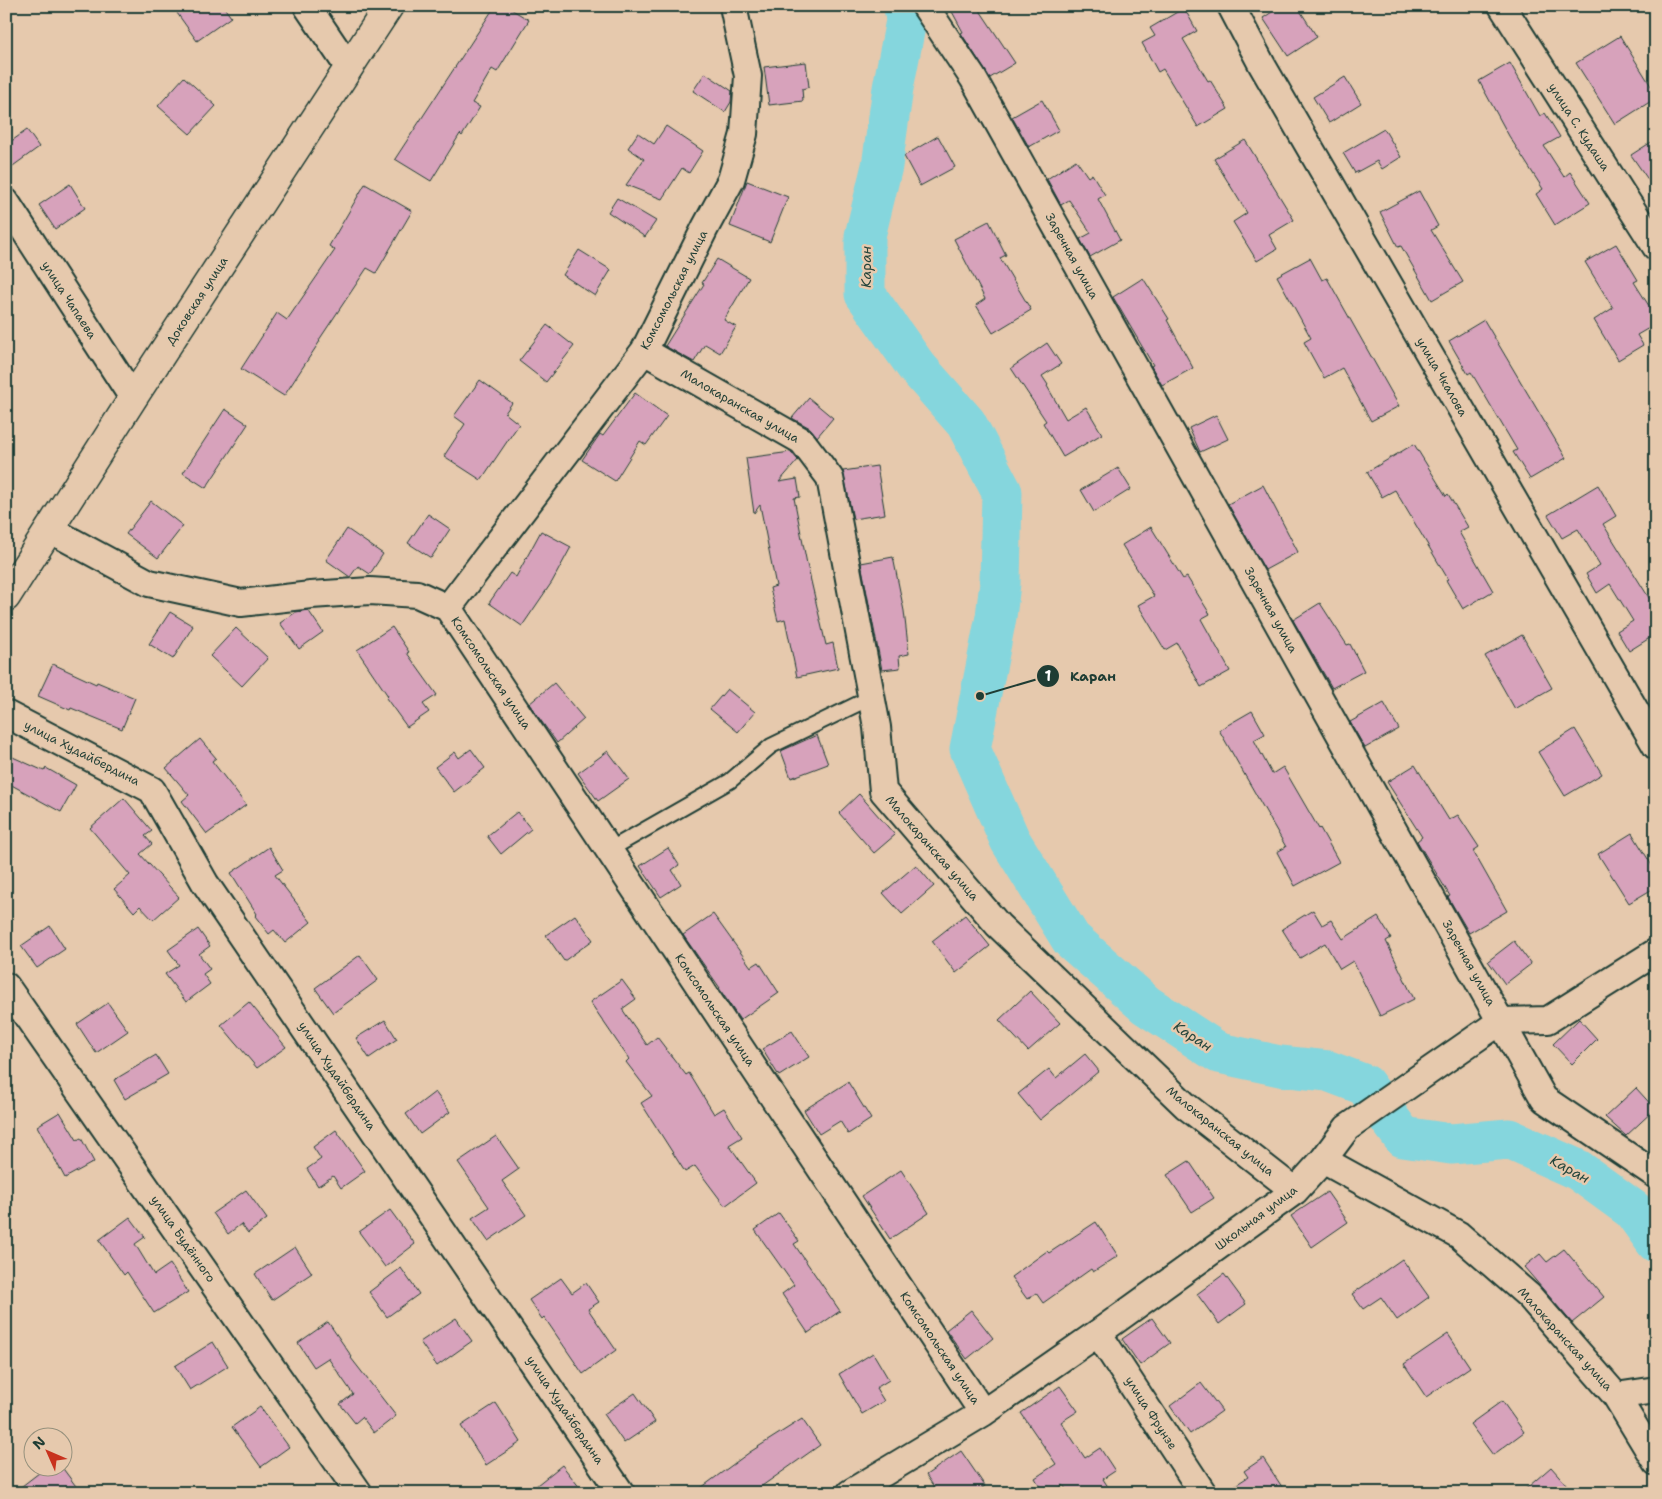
<svg xmlns="http://www.w3.org/2000/svg" width="1662" height="1499" font-family="'Shantell Sans',sans-serif">
<rect width="100%" height="100%" fill="#e6c9ad"/>
<filter id="ink" filterUnits="userSpaceOnUse"><feTurbulence type="fractalNoise" baseFrequency=".02" numOctaves="2"/><feDisplacementMap in="SourceGraphic" scale="10" xChannelSelector="R" yChannelSelector="G"/><feConvolveMatrix kernelMatrix="1 2 1 2 8 2 1 2 1" color-interpolation-filters="sRGB"/></filter>
<g filter="url(#ink)">
<g fill="none" stroke-linecap="round" stroke-linejoin="round">
<path stroke="#85d6dd" stroke-width="41" d="M904 6 906 21 893 88 882 166 865 236V294L916 366 966 423 1002 492 1000 583 996 617 970 749 1010 840 1071 939 1146 1005 1219 1053 1280 1066 1328 1071 1365 1085 1403 1137 1451 1144 1509 1139 1578 1170 1633 1210 1656 1242"/>
</g>
<path fill="#d7a2bb" stroke="#1f3d34" d="M188 6H223L231 17 197 41 177 13Z
M495 6H506L529 20 497 72 492 69 472 103 480 107 462 136 460 134 431 181 395 159Z
M949 6H977L1015 63 990 78 961 33 963 32Z
M1281 6H1297L1317 37 1288 56 1263 18Z
M1184 8 1197 31 1183 39 1208 81 1210 80 1228 109 1198 127 1163 69 1158 72 1142 43 1155 36 1150 28Z
M1620 36 1656 94V98L1615 124 1576 63Z
M806 62 809 87 802 89 803 101 769 105 764 67Z
M1510 63 1540 116 1545 113 1560 137 1544 146 1564 177 1570 172 1590 203 1555 225 1536 194 1543 189 1509 136 1479 81Z
M705 73 732 91 731 102 725 112 693 91Z
M184 77 216 106 190 134 158 106Z
M1345 77 1361 103 1329 123 1313 97Z
M1042 100 1059 130 1029 147 1012 117Z
M666 126 703 151 689 173 682 168 662 199 626 185 644 159 628 148 638 133 654 144Z
M1384 129 1401 157 1382 169 1377 161 1355 173 1343 153Z
M27 130 39 147 6 171V145Z
M938 136 955 167 920 186 904 156Z
M1656 139V191L1631 155Z
M1245 140 1294 220 1269 235 1277 249 1257 261 1233 222 1247 213 1214 159Z
M1076 160 1088 177 1092 174 1105 195 1098 199 1120 240 1090 257 1080 239 1091 233 1069 200 1061 205 1047 179Z
M747 181 788 197 770 242 730 226Z
M70 184 85 208 55 229 39 205Z
M365 184 412 211 376 273 367 268 319 340 320 341 284 396 241 369 277 313 287 320 335 250 329 246Z
M1419 191 1438 226 1431 230 1463 282 1432 300 1401 246 1398 247 1380 212Z
M617 198 656 221 645 237 608 212Z
M989 221 1006 255 1000 258 1031 310 993 333 976 305 985 299 954 239Z
M1616 244 1638 280 1634 282 1656 317V324L1637 335 1643 345 1618 360 1594 320 1613 308 1585 262Z
M579 250 611 270 595 296 563 275Z
M1310 258 1322 280 1327 278 1399 406 1371 421 1342 368 1324 378 1304 342 1311 338 1277 276Z
M717 259 749 278 724 320 736 327 720 353 705 344 694 362 665 346 704 284 702 283Z
M1143 278 1169 319 1167 320 1193 368 1162 385 1151 366 1153 365 1113 297Z
M1484 320 1566 458 1530 479 1513 452 1517 450 1471 372 1468 374 1449 341Z
M547 325 574 346 546 382 519 361Z
M1047 343 1061 364 1042 376 1048 385 1047 386 1066 419 1086 407 1102 434 1063 457 1043 423 1046 421 1011 368Z
M480 380 512 403 505 413 519 424 481 480 444 456 465 424 454 416Z
M635 393 667 416 646 445 640 441 615 481 582 460 600 434 603 436Z
M809 398 833 418 817 437 810 428 792 418Z
M225 409 248 424 206 488 183 473Z
M1216 415 1228 439 1200 452 1189 428Z
M1414 444 1446 496 1448 494 1468 527 1459 532 1493 591 1463 609 1446 580 1448 579 1395 490 1382 497 1367 472Z
M791 452 798 460 779 482 797 479 800 497 794 498 807 564 826 645 833 643 838 668 797 677 785 619 778 621 770 588 776 586 760 505 754 513 746 458Z
M877 466 885 514 853 519 843 471Z
M1118 468 1131 489 1094 512 1081 490Z
M1263 485 1298 552 1265 570 1228 504Z
M1598 485 1616 516 1603 524 1656 609V634L1629 651 1617 631 1633 621 1610 584 1597 593 1586 574 1600 565 1578 529 1562 538 1548 515Z
M151 501 183 526 158 558 126 534Z
M428 514 450 529 431 558 408 543Z
M1151 527 1183 579 1187 577 1210 614 1201 619 1230 671 1201 687 1177 643 1165 650 1138 605 1154 596 1122 545Z
M347 529 383 554 370 574 358 566 350 577 326 560Z
M541 531 571 547 552 582 522 626 489 603 510 573 516 577Z
M893 557 904 611 909 654 899 656 900 668 882 670 861 563Z
M1320 603 1347 645 1350 644 1364 671 1332 688 1293 620Z
M308 610 323 632 299 649 280 623 296 612Z
M170 612 193 626 173 659 149 644Z
M392 627 409 652 407 653 437 695 423 704 429 712 407 727 386 698 388 696 357 650Z
M236 628 268 658 242 686 210 656Z
M1522 635 1552 688 1515 709 1485 656Z
M53 664 96 684 97 682 135 698 122 729 71 708 70 710 38 696Z
M554 683 584 719 557 743 529 704Z
M727 689 755 712 738 732 710 709Z
M1384 703 1399 729 1365 748 1350 722Z
M1252 711 1265 734 1254 740 1272 774 1283 767 1319 829 1320 828 1339 862 1295 886 1277 852 1286 847 1219 730Z
M1575 729 1602 774 1565 796 1538 752Z
M817 735 828 764 791 778 781 751Z
M200 739 216 758 212 761 246 805 207 834 182 801 189 795 166 768Z
M471 749 485 768 454 792 435 767 455 752 459 758Z
M608 751 629 779 598 801 578 773Z
M6 754 44 771 46 768 76 785 61 812 6 782Z
M1415 765 1449 820 1458 815 1479 847 1473 851 1507 911 1469 933 1448 897 1450 896 1417 841 1422 837 1387 782Z
M859 794 895 835 874 853 839 813Z
M124 798 152 831 145 836 152 844 140 854 179 897 153 920 140 906 134 912 114 889 130 875 90 828Z
M517 812 531 829 501 854 487 836Z
M1632 833 1656 872V887L1629 903 1598 854Z
M269 847 283 870 275 875 311 922 285 943 274 930 269 934 255 916 257 914 231 873Z
M668 848 679 865 672 870 681 884 661 897 640 866Z
M916 865 934 886 902 914 883 893Z
M1313 910 1322 925 1331 920 1343 939 1378 917 1391 938 1386 941 1414 999 1380 1016 1353 961 1340 969 1325 943 1300 958 1282 929Z
M713 914 751 967 759 962 779 993 740 1020 719 988H720L683 935Z
M575 915 593 940 564 961 546 935Z
M965 915 990 946 956 973 932 941Z
M50 926 65 949 37 968 21 946Z
M198 929 210 946 199 954 210 969 203 974 210 984 186 1002 165 974 179 965 168 950Z
M1514 941 1531 964 1505 984 1488 961Z
M360 955 378 980 333 1013 315 988Z
M622 980 636 999 622 1009 647 1045 657 1037 686 1075 689 1073 714 1114 724 1108 742 1137 729 1145 756 1183 725 1206 695 1166 685 1172 641 1103 652 1096 626 1062 629 1059 590 1002Z
M1030 991 1060 1023 1028 1051 999 1020Z
M249 1002 286 1047 257 1068 221 1025Z
M108 1003 128 1031 96 1053 77 1024Z
M1579 1019 1597 1039 1572 1064 1553 1044Z
M385 1020 397 1039 369 1058 356 1038Z
M792 1031 809 1057 779 1076 762 1049Z
M1085 1054 1099 1071 1040 1120 1018 1094 1049 1069 1056 1078Z
M156 1055 168 1074 125 1099 114 1080Z
M848 1082 871 1119 848 1134 840 1121 819 1134 804 1110Z
M1636 1088 1655 1109 1626 1136 1605 1117Z
M435 1092 450 1112 420 1134 406 1114Z
M60 1112 77 1140 81 1138 94 1162 65 1178 37 1126Z
M336 1130 365 1171 341 1188 333 1176 318 1186 307 1169 321 1159 313 1147Z
M496 1136 519 1169 502 1181 526 1215 488 1241 472 1218 489 1207 458 1162Z
M1189 1161 1214 1198 1192 1212 1167 1175Z
M901 1170 929 1213 890 1239 862 1196Z
M246 1190 267 1219 248 1233 241 1224 228 1234 213 1213Z
M1327 1192 1348 1222 1312 1247 1291 1216Z
M390 1210 415 1244 385 1267 359 1232Z
M779 1213 799 1241 794 1244 840 1311 808 1333 782 1294 794 1285 755 1230Z
M130 1217 145 1237 135 1244 154 1275 170 1264 188 1292 154 1313 127 1272 124 1275 99 1240Z
M1096 1222 1118 1256 1093 1272 1091 1269 1043 1303 1036 1293 1027 1299 1011 1277 1047 1251 1049 1253Z
M295 1247 312 1273 272 1300 255 1274Z
M1564 1249 1604 1297 1572 1323 1524 1267 1540 1254 1547 1262Z
M1402 1259 1429 1297 1397 1320 1381 1297 1363 1309 1352 1294Z
M401 1268 419 1294 387 1317 369 1292Z
M1224 1274 1246 1304 1219 1324 1197 1294Z
M561 1278 572 1293 586 1283 599 1302 588 1309 616 1350 583 1374 544 1317 542 1319 529 1300Z
M971 1310 993 1338 967 1359 946 1330Z
M456 1318 472 1341 437 1366 420 1342Z
M1152 1318 1170 1343 1140 1365 1122 1339Z
M328 1322 352 1357 351 1358 396 1416 374 1433 362 1417 355 1423 340 1404 353 1394 328 1358 314 1367 298 1343Z
M1448 1334 1470 1367 1426 1397 1404 1364Z
M213 1342 228 1366 190 1390 175 1366Z
M873 1353 889 1380 876 1388 884 1401 862 1414 839 1374Z
M1201 1383 1222 1411 1190 1434 1170 1406Z
M1060 1386 1078 1411 1061 1422 1085 1458 1100 1448 1115 1471 1103 1479 1112 1493H1069L1063 1485 1051 1493H1044L1035 1478 1056 1464 1021 1413Z
M635 1393 655 1422 624 1443 604 1414Z
M1502 1401 1524 1432 1493 1455 1470 1424Z
M496 1403 521 1442 486 1465 461 1426Z
M260 1407 289 1447 261 1467 232 1427Z
M802 1419 820 1445 752 1493H694L750 1452Z
M961 1451 985 1486 975 1493H938L926 1475Z
M1263 1458 1286 1493H1223L1248 1477 1244 1471Z
M562 1465 584 1493H527Z
M48 1466H61L81 1493H13Z
M1551 1467 1574 1493H1521Z"/>
<g fill="none" stroke-linecap="round" stroke-linejoin="round">
<defs>
<path id="lane" d="M609 850 730 781 771 746 872 697"/>
<path id="street" d="M307 6 349 68
M925 6 973 78 1544 1099 1656 1175
M1231 6 1262 65 1656 746
M1502 6 1656 247
M6 202 133 398
M644 351 802 441 830 478 877 727 883 791 998 925 1186 1106 1295 1191
M49 529 149 583 241 603 311 595 370 591 417 594 448 608 983 1413
M448 608 644 351 705 228 731 180 744 134 748 76 733 6
M6 714 152 790 205 883 621 1493
M6 986 359 1493
M1323 1160 1459 1235 1529 1296 1616 1396 1656 1462
M1098 1333 1203 1493
M1616 1396 1656 1390
M850 1493 983 1413 1098 1333 1295 1191 1323 1160 1347 1128 1501 1021 1548 1020 1656 952"/>
<path id="secondary" d="M6 597 133 398 389 6"/>
</defs>
<use href="#lane" stroke="#1f3d34" stroke-width="18"/>
<use href="#street" stroke="#1f3d34" stroke-width="30"/>
<use href="#secondary" stroke="#1f3d34" stroke-width="31"/>
<use href="#lane" stroke="#e6c9ad" stroke-width="14"/>
<use href="#street" stroke="#e6c9ad" stroke-width="26"/>
<use href="#secondary" stroke="#e6c9ad" stroke-width="28"/>
</g>
</g>
<g text-anchor="middle" stroke-width="5" stroke-linejoin="round" paint-order="stroke">
<g font-size="12" fill="#1f3d34" stroke="#e6c9ad">
<text transform="translate(1579 127) rotate(57)" y="4">улица С. Кудаша</text>
<text transform="translate(1072 256) rotate(61)" y="4">Заречная улица</text>
<text transform="translate(674 290) rotate(-63)" y="4">Комсомольская улица</text>
<text transform="translate(69 300) rotate(57)" y="4">улица Чапаева</text>
<text transform="translate(197 301) rotate(-57)" y="4">Доковская улица</text>
<text transform="translate(1442 377) rotate(60)" y="4">улица Чкалова</text>
<text transform="translate(740 406) rotate(30)" y="4">Малокаранская улица</text>
<text transform="translate(1271 610) rotate(61)" y="4">Заречная улица</text>
<text transform="translate(491 673) rotate(56)" y="4">Комсомольская улица</text>
<text transform="translate(82 753) rotate(27)" y="4">улица Худайбердина</text>
<text transform="translate(932 848) rotate(49)" y="4">Малокаранская улица</text>
<text transform="translate(1469 963) rotate(61)" y="4">Заречная улица</text>
<text transform="translate(715 1010) rotate(56)" y="4">Комсомольская улица</text>
<text transform="translate(337 1076) rotate(56)" y="4">улица Худайбердина</text>
<text transform="translate(1220 1131) rotate(39)" y="4">Малокаранская улица</text>
<text transform="translate(1256 1218) rotate(-37)" y="4">Школьная улица</text>
<text transform="translate(183 1239) rotate(55)" y="4">улица Будённого</text>
<text transform="translate(1565 1339) rotate(48)" y="4">Малокаранская улица</text>
<text transform="translate(940 1348) rotate(56)" y="4">Комсомольская улица</text>
<text transform="translate(565 1410) rotate(56)" y="4">улица Худайбердина</text>
<text transform="translate(1151 1413) rotate(57)" y="4">улица Фрунзе</text>
</g>
<g font-size="14" font-style="italic" fill="#24453c" stroke="#e6c9ad">
<text transform="translate(866 267) rotate(-90)" y="5">Каран</text>
<text transform="translate(1193 1036) rotate(33)" y="5">Каран</text>
<text transform="translate(1570 1169) rotate(29)" y="5">Каран</text>
</g>
</g>
<path fill="none" stroke="#1f3d34" stroke-width="2" d="M980 696L1048 676"/>
<g fill="#1f3d34" stroke="#e6c9ad" stroke-width="2">
<circle cx="980" cy="696" r="5"/>
<circle cx="1048" cy="676" r="12"/>
</g>
<g font-size="15" text-anchor="middle" font-weight="bold" fill="#fff">
<text x="1048" y="681">1</text>
</g>
<g font-size="14" text-anchor="middle" font-weight="bold" fill="#1f3d34" stroke="#e6c9ad" stroke-width="5" stroke-linejoin="round" paint-order="stroke">
<text x="1093" y="681">Каран</text>
</g>
<rect width="1662" height="1499" fill="none" stroke="#e6c9ad" stroke-width="25"/>
<rect x="12" y="12" width="1637" height="1474" fill="none" stroke="#1f3d34" stroke-width="2" filter="url(#ink)"/>
<g transform="translate(48 1452) rotate(315)"><circle r="24" fill="#e6c9ad" stroke="#96917d"/>
<path d="M0-4L9 19L0 12L-9 19Z" fill="#c8321e"/>
<text y="-8" font-size="14" font-weight="bold" text-anchor="middle" fill="#1f3d34">N</text>
</g>
</svg>
